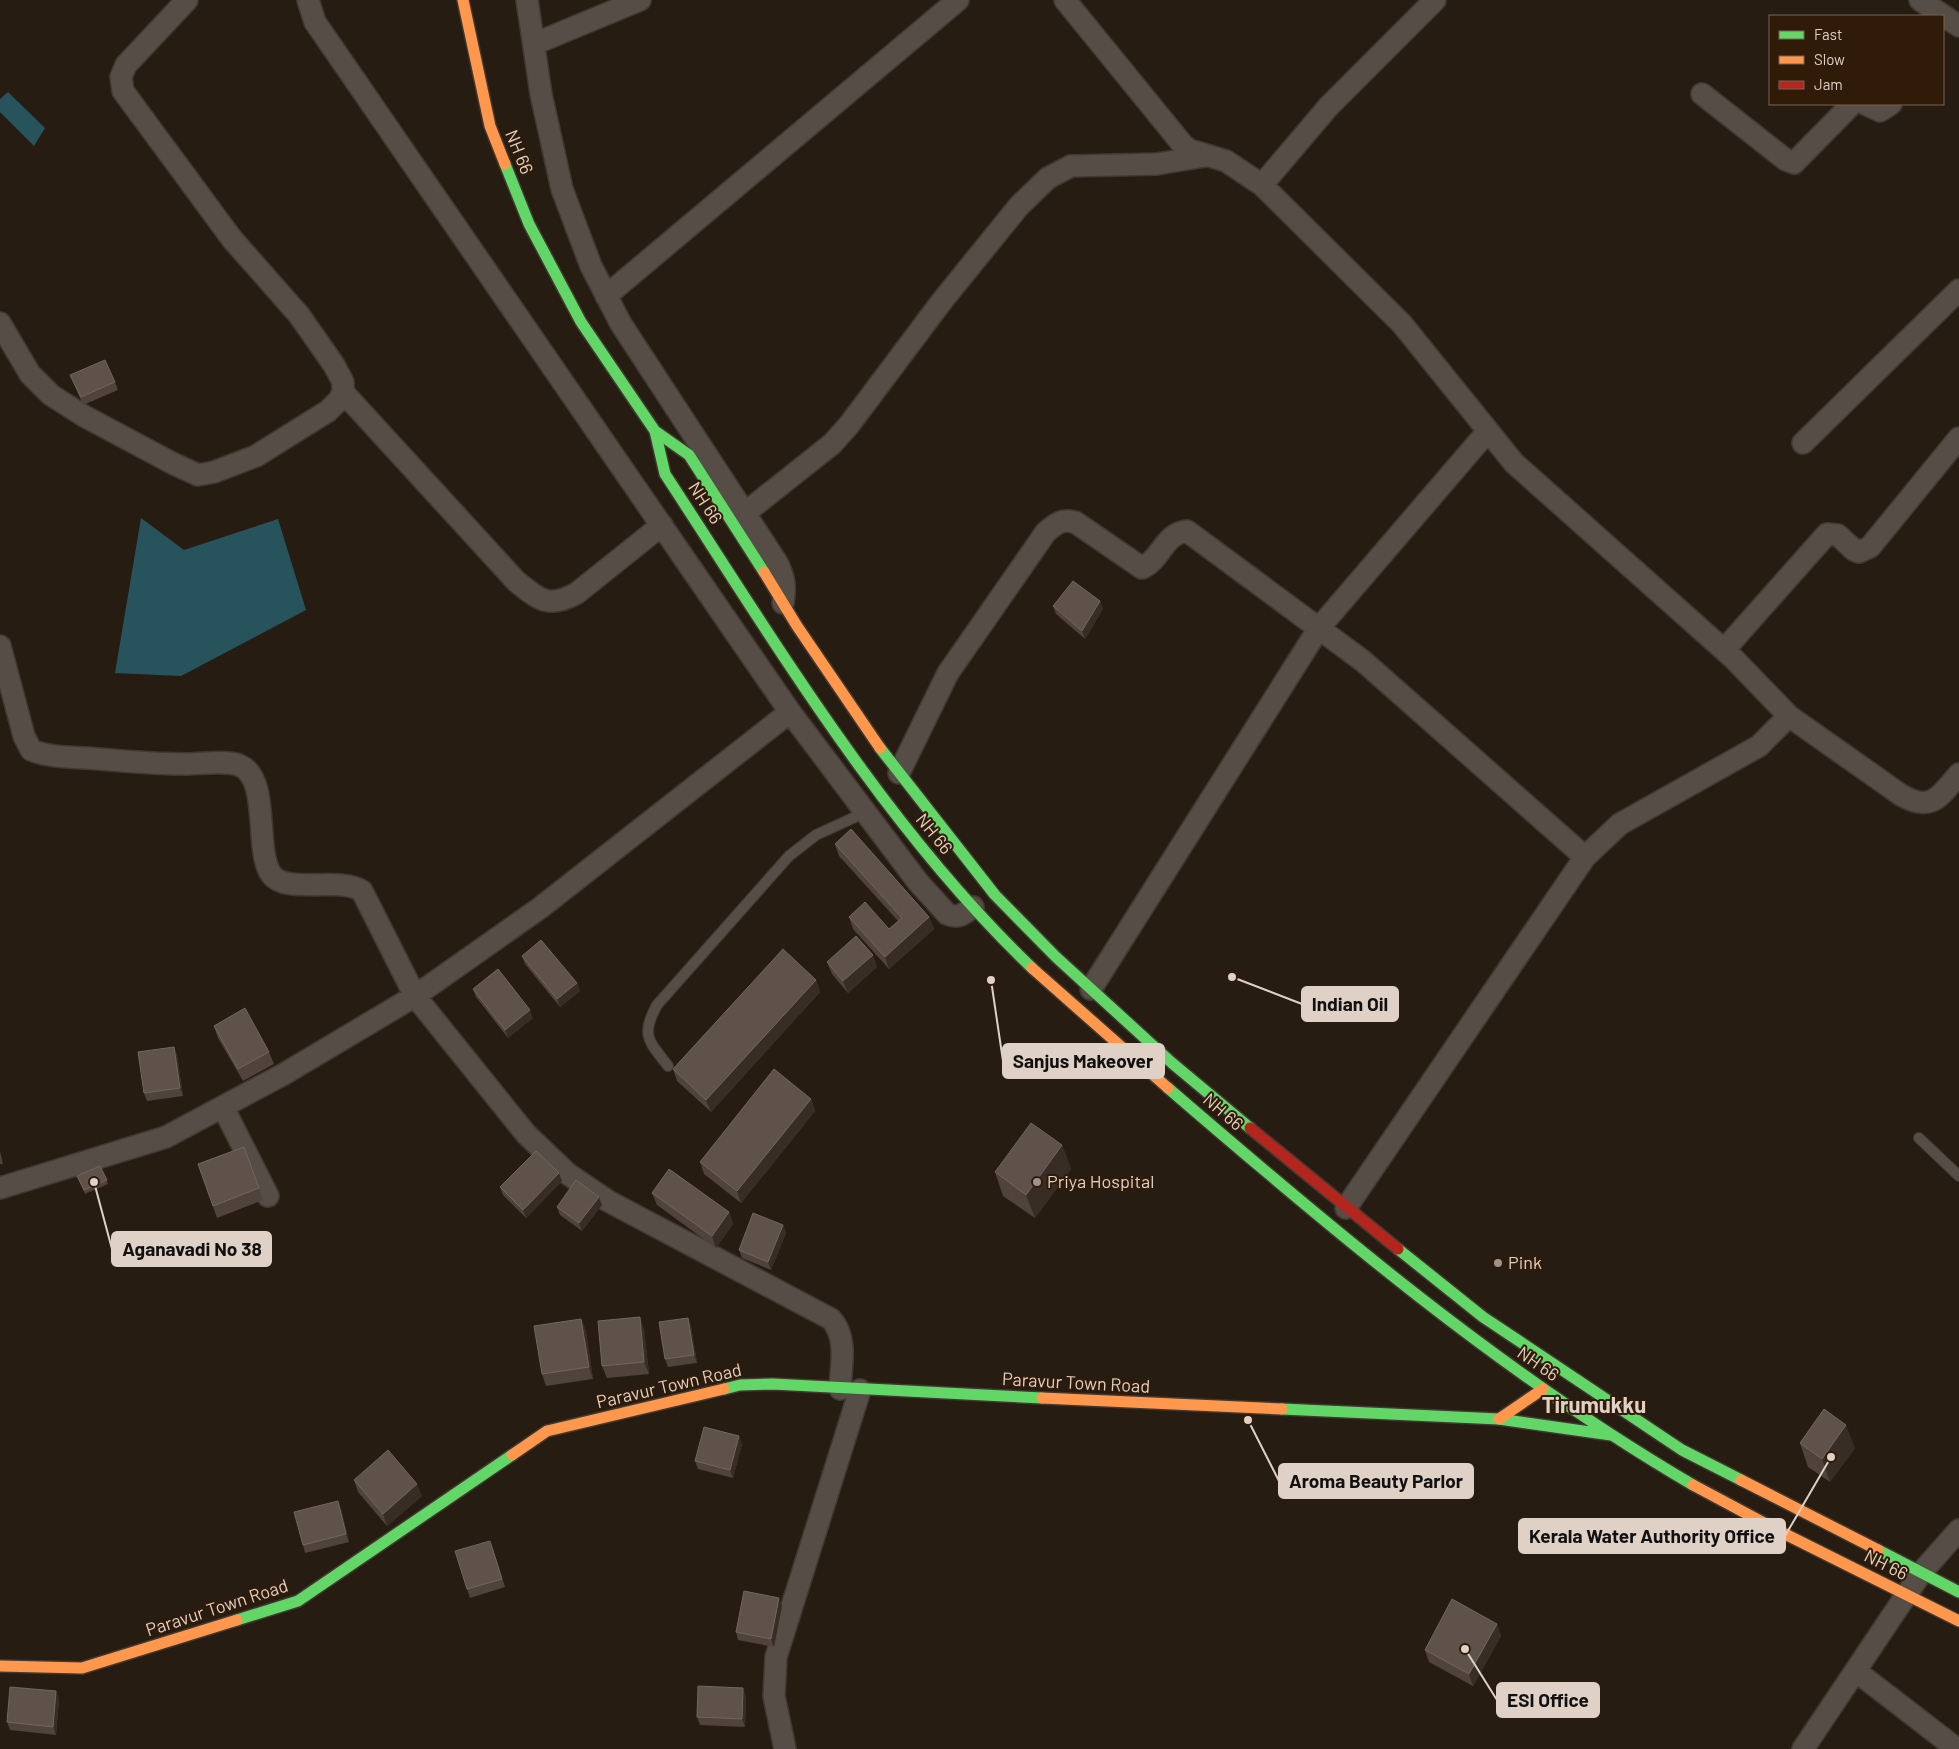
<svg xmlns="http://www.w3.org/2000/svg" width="1959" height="1749" font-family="Barlow,sans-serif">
<rect width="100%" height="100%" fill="#271c12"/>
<path fill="#27545c" d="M8 92 45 128 34 146 0 112V99Z
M141 518 184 550 278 519 306 610 181 676 115 673Z"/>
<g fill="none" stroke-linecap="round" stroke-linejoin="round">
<defs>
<path id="lane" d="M668 1066C649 1041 640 1036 657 1005L789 856 816 835 866 812
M1919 1138 1959 1176"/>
<path id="street" d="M308 0 315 22 790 712 918 882 947 914C958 919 964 914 973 907
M527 0 541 94 562 189 591 266 621 324 776 561C784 576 786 586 783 603
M1065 0 1183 145 1190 150 1226 161 1262 185 1402 324 1514 463 1733 658 1789 716 1901 795C1932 813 1940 796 1959 774
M1920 0 1959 26
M534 44 640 0
M1702 94 1786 160 1794 163 1852 104
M1865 104 1880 111 1891 104
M1262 185 1329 106 1435 0
M606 296 958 0
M0 323 30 374 51 395 84 416 172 463 198 475 214 472 256 456 328 411 339 400 343 392V382L334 365 299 315 232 239 123 91 121 77 126 65 187 0
M343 392 516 581C539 600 549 609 577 593L662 525
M1803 443 1959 290
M745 513 832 444 849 425 942 301 1019 206 1048 178 1071 166 1157 164 1205 156
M0 646 24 736 31 750C48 757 68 757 87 758 120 761 152 764 186 764 202 764 224 760 239 765 271 778 254 849 271 874 285 895 340 876 362 891L415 996 526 1134 568 1174 608 1201 831 1319C848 1338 841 1365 840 1389
M1724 650 1827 534 1838 535 1854 550 1859 552 1870 547 1959 438
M899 773 948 673 1046 532C1057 523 1061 519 1075 522L1142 568C1162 559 1163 534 1187 531L1363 661 1585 857
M1091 989 1319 628 1487 432
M223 1107 268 1196
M0 1188 166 1137 284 1074 415 996 540 908 790 712
M1346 1208 1585 857 1620 824 1759 746 1789 716
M1857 1672 1957 1749
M785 1749 774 1696 776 1657 860 1390
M1803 1749 1921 1573 1959 1530"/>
<path id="fast" d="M505 164 529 224 581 322 655 431 689 455 764 572
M655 431 665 474C777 645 884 826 1032 968
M880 748 995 895 1056 957 1172 1063 1250 1128
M1168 1088C1335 1232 1503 1374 1693 1485
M1398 1249 1483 1317 1682 1450 1741 1480
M724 1389 740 1385 773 1384 1042 1398
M1282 1409 1499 1419 1611 1435
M1878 1550 1959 1592
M237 1620 298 1601 512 1455"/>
<path id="slow" d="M463 0 490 126 505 164
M764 572 797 626 880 748
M1032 968 1168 1088
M1042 1398 1282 1409
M1499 1419 1543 1389
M512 1455 547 1431 724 1389
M1741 1480 1878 1550
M1693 1485 1781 1532 1959 1621
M0 1666 82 1668 237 1620"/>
<path id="jam" d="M1250 1128 1398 1249"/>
</defs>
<use href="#lane" stroke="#413831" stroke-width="12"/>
<use href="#street" stroke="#413831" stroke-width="24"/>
<use href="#fast" stroke="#413831" stroke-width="14"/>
<use href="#slow" stroke="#413831" stroke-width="14"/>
<use href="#jam" stroke="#413831" stroke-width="14"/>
<use href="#lane" stroke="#554d46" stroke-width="10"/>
<use href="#street" stroke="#554d46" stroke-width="21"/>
<use href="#fast" stroke="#63d668" stroke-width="11"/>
<use href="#slow" stroke="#ff974d" stroke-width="11"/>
<use href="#jam" stroke="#b3261e" stroke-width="11"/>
</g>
<path fill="#4f433c" d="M70 375 115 382 118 390 83 405Z
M1100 601 1103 609 1085 639 1056 614 1053 606Z
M835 844 929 917 934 929 889 969 853 929 849 917 889 929 898 921 839 856Z
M522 956 577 983 580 991 560 1007 525 964Z
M827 962 877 967 848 993 832 974Z
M816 980 820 992 711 1112 677 1081 673 1069Z
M473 989 533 1018 508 1038 476 997Z
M214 1026 269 1052 274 1064 243 1081 218 1038Z
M174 1047 177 1055 183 1096 147 1101 144 1093Z
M811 1099 815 1111 741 1203 704 1174 700 1162Z
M1062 1145 1071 1169 1035 1218 1003 1196 995 1172Z
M244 1147 263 1200 217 1218 198 1164Z
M0 1151 3 1164H0Z
M100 1166 108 1184 85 1194 79 1180Z
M562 1181 526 1218 503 1195 500 1187Z
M652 1193 729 1212 733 1224 716 1248 657 1205Z
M602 1205 582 1231 560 1215 557 1207Z
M783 1225 786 1233 771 1270 742 1258 739 1250Z
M688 1318 691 1326 697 1363 668 1367 665 1359Z
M581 1319 586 1331 593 1379 546 1386 542 1374Z
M644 1329 649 1374 607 1378 602 1366Z
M1800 1443 1855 1448 1830 1482 1808 1467Z
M742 1444 733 1478 698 1469 695 1461Z
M354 1480 422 1496 387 1526 358 1492Z
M341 1509 349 1542 305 1553 303 1545Z
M493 1549 505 1587 470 1598 467 1589Z
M782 1606 774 1647 738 1640 736 1632Z
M1497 1624 1501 1636 1473 1686 1429 1662 1425 1650Z
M56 1691 59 1699 56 1735 10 1730 7 1722Z
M746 1696 745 1727 700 1725 697 1717Z"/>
<path fill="#382d25" d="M1100 601 1103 609 1085 639 1082 631Z
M929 917 934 929 889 969 885 957Z
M873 955 877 967 848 993 843 981Z
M816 980 820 992 711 1112 706 1100Z
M577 983 580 991 560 1007 557 999Z
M530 1010 533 1018 508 1038 505 1030Z
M174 1047 177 1055 183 1096 180 1088Z
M811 1099 815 1111 741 1203 737 1191Z
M1062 1145 1071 1169 1035 1218 1026 1195Z
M559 1173 562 1181 526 1218 523 1210Z
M599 1197 602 1205 582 1231 579 1223Z
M729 1212 733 1224 716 1248 712 1236Z
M783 1225 786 1233 771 1270 768 1262Z
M640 1317 644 1329 649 1374 644 1362Z
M688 1318 691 1326 697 1363 694 1355Z
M581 1319 586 1331 593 1379 589 1367Z
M1846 1425 1855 1448 1830 1482 1822 1459Z
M739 1436 742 1444 733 1478 730 1470Z
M417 1484 422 1496 387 1526 383 1514Z
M338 1501 341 1509 349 1542 346 1534Z
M779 1598 782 1606 774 1647 771 1639Z
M1497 1624 1501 1636 1473 1686 1469 1674Z
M743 1688 746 1696 745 1727 742 1719Z
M56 1691 59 1699 56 1735 53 1727Z"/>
<path fill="#5e524b" stroke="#72665e" d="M105 360 115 382 81 397 70 375Z
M1073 581 1100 601 1082 631 1053 606Z
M851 829 929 917 885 957 849 917 865 902 889 929 902 918 835 844Z
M856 936 873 955 843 981 827 962Z
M541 940 577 983 557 999 522 956Z
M783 949 816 980 706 1100 673 1069Z
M498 969 530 1010 505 1030 473 989Z
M245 1008 269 1052 238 1069 214 1026Z
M174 1047 180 1088 144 1093 138 1052Z
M774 1069 811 1099 737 1191 700 1162Z
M1031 1123 1062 1145 1026 1195 995 1172Z
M244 1147 259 1188 213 1206 198 1164Z
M536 1151 559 1173 523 1210 500 1187Z
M100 1166 107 1180 84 1190 77 1176Z
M669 1169 729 1212 712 1236 652 1193Z
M576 1180 599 1197 579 1223 557 1207Z
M753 1213 783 1225 768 1262 739 1250Z
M640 1317 644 1362 602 1366 598 1321Z
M688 1318 694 1355 665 1359 659 1322Z
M581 1319 589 1367 542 1374 534 1326Z
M1824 1409 1846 1425 1822 1459 1800 1443Z
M704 1427 739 1436 730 1470 695 1461Z
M388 1450 417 1484 383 1514 354 1480Z
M338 1501 346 1534 303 1545 294 1512Z
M490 1541 502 1579 467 1589 455 1551Z
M744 1591 779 1598 771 1639 736 1632Z
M1452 1599 1497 1624 1469 1674 1425 1650Z
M698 1686 743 1688 742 1719 697 1717Z
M10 1687 56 1691 53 1727 7 1722Z"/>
<g fill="#9f9287" stroke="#301b09" stroke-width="2">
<circle cx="1037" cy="1182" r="5"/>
<circle cx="1498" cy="1263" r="5"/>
</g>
<g text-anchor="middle" stroke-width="4" stroke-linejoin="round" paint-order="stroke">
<g font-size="18" fill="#dfd1c6" stroke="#301b09">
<text transform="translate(519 152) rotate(68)" y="6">NH 66</text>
<text transform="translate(705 503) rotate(57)" y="6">NH 66</text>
<text transform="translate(934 834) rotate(51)" y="6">NH 66</text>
<text transform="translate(1223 1112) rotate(41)" y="6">NH 66</text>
<text transform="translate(1538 1364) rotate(35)" y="6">NH 66</text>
<text transform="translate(1076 1383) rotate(3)" y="6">Paravur Town Road</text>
<text transform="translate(669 1386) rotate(-13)" y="6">Paravur Town Road</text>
<text transform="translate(1886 1565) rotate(27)" y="6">NH 66</text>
<text transform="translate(217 1608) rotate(-18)" y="6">Paravur Town Road</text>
</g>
<g font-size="18" fill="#dfd1c6" stroke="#301b09" text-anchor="start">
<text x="1047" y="1188">Priya Hospital</text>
<text x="1508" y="1269">Pink</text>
</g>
<g font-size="22" font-weight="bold" fill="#dfd1c6" stroke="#301b09">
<text x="1594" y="1413">Tirumukku</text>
</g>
</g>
<path fill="none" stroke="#dfd1c6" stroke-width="2" d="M1232 977L1302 1004M991 980L1003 1061M94 1182L112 1249M1248 1420L1279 1481M1831 1457L1785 1536M1465 1649L1497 1700"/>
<g fill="#dfd1c6" stroke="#301b09" stroke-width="2">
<circle cx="1232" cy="977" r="5"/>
<circle cx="991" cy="980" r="5"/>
<circle cx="94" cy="1182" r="5"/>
<circle cx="1248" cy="1420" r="5"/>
<circle cx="1831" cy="1457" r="5"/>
<circle cx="1465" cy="1649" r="5"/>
</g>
<g fill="#dfd1c6" stroke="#dfd1c6" stroke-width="2">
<rect x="1302" y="987" width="96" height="34" rx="5"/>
<rect x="1003" y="1044" width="161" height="34" rx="5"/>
<rect x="112" y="1232" width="159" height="34" rx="5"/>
<rect x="1279" y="1464" width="194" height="34" rx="5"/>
<rect x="1519" y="1519" width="266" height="34" rx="5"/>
<rect x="1497" y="1683" width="102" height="34" rx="5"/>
</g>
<g font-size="19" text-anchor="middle" font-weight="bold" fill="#111">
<text x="1350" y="1011">Indian Oil</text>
<text x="1083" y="1068">Sanjus Makeover</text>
<text x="192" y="1256">Aganavadi No 38</text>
<text x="1376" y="1488">Aroma Beauty Parlor</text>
<text x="1652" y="1543">Kerala Water Authority Office</text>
<text x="1548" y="1707">ESI Office</text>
</g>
<rect x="1769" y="15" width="175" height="90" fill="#301b09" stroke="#766455"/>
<rect x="1779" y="31" width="25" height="8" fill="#63d668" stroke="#766455"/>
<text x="1814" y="40" font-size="15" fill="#dfd1c6">Fast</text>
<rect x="1779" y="56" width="25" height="8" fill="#ff974d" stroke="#766455"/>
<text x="1814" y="65" font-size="15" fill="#dfd1c6">Slow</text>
<rect x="1779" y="81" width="25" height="8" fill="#b3261e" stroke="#766455"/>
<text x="1814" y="90" font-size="15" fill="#dfd1c6">Jam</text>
</svg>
